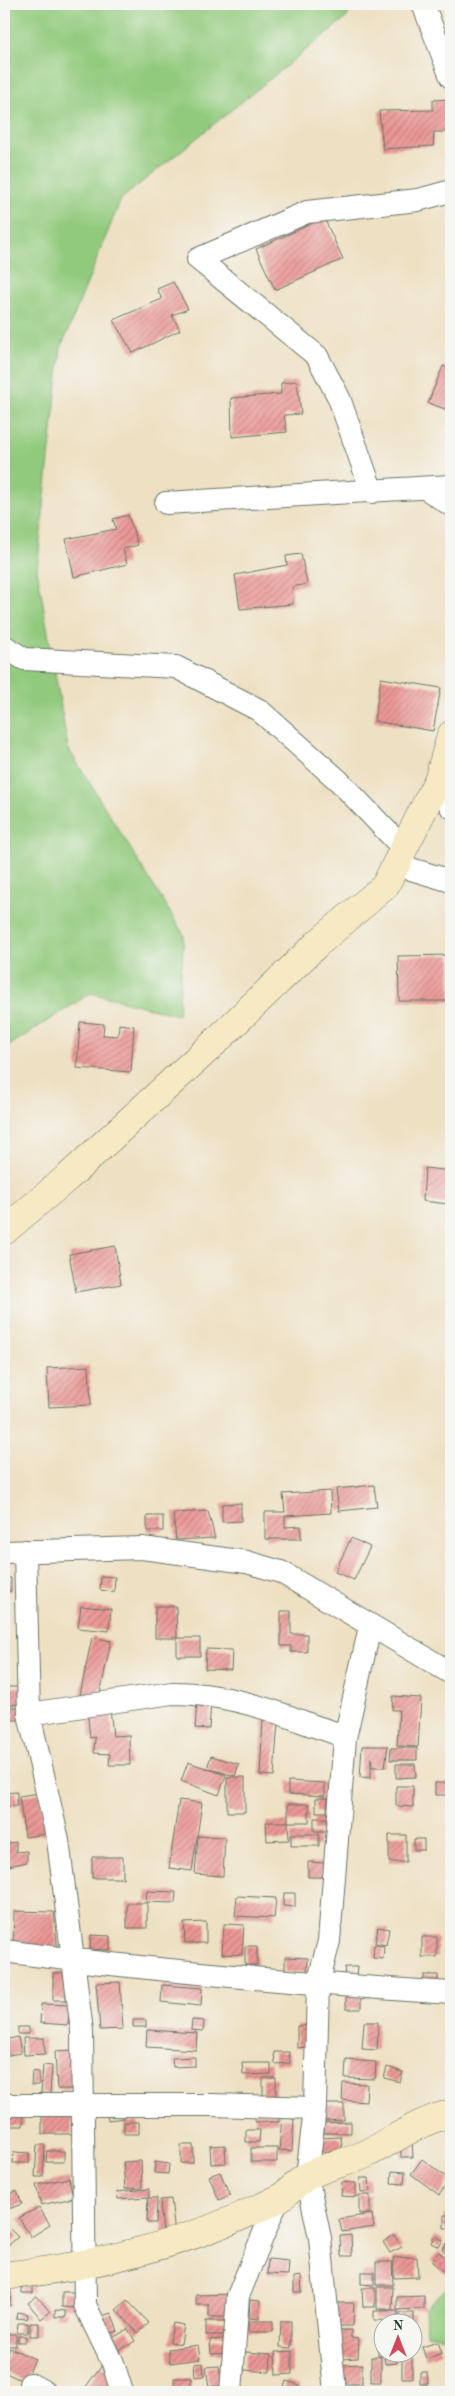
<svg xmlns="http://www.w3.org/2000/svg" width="455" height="2396" font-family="'Old Standard TT',serif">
<defs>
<pattern id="building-hatch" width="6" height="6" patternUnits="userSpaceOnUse" patternTransform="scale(1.25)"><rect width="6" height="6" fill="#ec9896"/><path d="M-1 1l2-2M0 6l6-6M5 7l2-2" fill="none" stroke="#bf7d7b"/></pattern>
</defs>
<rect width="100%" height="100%" fill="#f6f6f2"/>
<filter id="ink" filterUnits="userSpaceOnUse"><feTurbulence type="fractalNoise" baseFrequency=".02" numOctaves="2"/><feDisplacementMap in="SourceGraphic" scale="10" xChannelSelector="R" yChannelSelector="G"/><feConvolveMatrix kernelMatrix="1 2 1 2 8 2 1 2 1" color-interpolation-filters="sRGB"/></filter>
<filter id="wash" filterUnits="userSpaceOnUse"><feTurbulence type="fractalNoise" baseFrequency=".0096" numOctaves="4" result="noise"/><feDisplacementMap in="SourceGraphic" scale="20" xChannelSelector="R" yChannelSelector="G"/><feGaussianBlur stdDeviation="1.12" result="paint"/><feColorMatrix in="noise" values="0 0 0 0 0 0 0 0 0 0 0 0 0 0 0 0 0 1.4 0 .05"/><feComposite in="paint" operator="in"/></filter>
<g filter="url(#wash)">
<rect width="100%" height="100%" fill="#eee0c2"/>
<path fill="#92ca7d" stroke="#588458" d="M4 4H354L347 17 121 199 61 348 37 569 68 748 184 935 178 1015 91 993 4 1049Z
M451 2283V2338L426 2334 425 2309Z"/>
<g id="blocks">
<path fill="url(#building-hatch)" d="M450 99 447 132H434L433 146 383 149 379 111 433 110V100Z
M324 218 343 259 275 290 256 249Z
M173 282 188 309 172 315 180 330 133 353 113 320 162 299 157 289Z
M443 366 451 370V411L428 403Z
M297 381 301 414 284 415 287 432 232 437 231 398 281 394V383Z
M128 515 138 545 123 549 127 564 74 577 66 539 116 529 113 519Z
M301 554 307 584 292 587 293 604 240 609 235 575 287 565 286 556Z
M381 678 441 688 433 731 374 721Z
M451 955V1001H399L398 956Z
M80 1022 104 1024 103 1035 118 1036 119 1024 134 1026 131 1072 77 1068Z
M425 1168 451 1171V1217H448V1204L423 1201Z
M115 1246 121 1284 76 1292 69 1254Z
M89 1366 91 1405 49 1407 47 1368Z
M374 1485 377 1507 339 1511 336 1489Z
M330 1491 331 1513 285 1516V1527L301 1526V1539H265V1512H285L283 1494Z
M241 1503V1521L222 1522V1504Z
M208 1511 215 1538 176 1540 173 1513Z
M147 1516H163V1531H147Z
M351 1538 370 1547 354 1580 335 1572Z
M101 1576 115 1577 114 1592 100 1590Z
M4 1578H11V1591L4 1592Z
M81 1606 111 1609 109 1631 78 1628Z
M155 1606H176L177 1638H155Z
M281 1611H291V1634H307V1652H291V1646H281Z
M92 1637 111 1641 99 1699 80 1695Z
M177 1638H200V1656H177Z
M206 1649 232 1650 231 1670 205 1669Z
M4 1687H23V1704L4 1705Z
M393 1696 421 1698 418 1747 397 1746 399 1710H392Z
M197 1701 211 1702 209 1729 195 1728Z
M4 1707H22V1720H4Z
M110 1708 113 1736 129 1735 130 1765H109L110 1754 94 1753 95 1737 90 1738 87 1710Z
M263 1719 278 1720 274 1776 260 1775Z
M4 1726H8L7 1744H4Z
M362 1746H388L385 1767H372L371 1757V1778L360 1777Z
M391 1748H417V1760H390Z
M211 1756 239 1764 235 1776 207 1768Z
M188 1762 226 1775 219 1795 181 1781Z
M396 1764H415L416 1777 396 1778Z
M227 1777H245V1812H227Z
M288 1781 325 1783V1796L288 1794Z
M435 1783H448V1795H435Z
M396 1786H413V1807L396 1806Z
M17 1792V1806L4 1807V1793Z
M40 1793 46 1834 25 1837 19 1796Z
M316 1798H328L327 1812H316Z
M179 1800 202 1803 192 1871 169 1868Z
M288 1804H309V1822H288Z
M314 1818H327V1831H314Z
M266 1822H288L289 1840 267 1841Z
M291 1834H319V1846H291Z
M389 1835H406V1862H389Z
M198 1836 225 1837 223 1876 195 1874Z
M414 1839H424V1850H414Z
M16 1842V1852L27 1851V1862L4 1867V1844Z
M92 1857H123V1878H92Z
M308 1862 324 1863V1877H308Z
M147 1891 176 1892 175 1903 146 1902Z
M284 1893H295V1907L283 1906Z
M237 1896 276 1898 274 1918 235 1916Z
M127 1903H147V1928H127Z
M14 1911 54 1912 58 1954 13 1949Z
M206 1922V1943H185L184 1923Z
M224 1924 244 1925 242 1955 222 1954Z
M378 1927 389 1929 386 1945 375 1943Z
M91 1935 110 1936V1950L90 1949Z
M422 1937H437V1957H422Z
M374 1945 384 1946 383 1959 373 1958Z
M245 1946H257V1965H245Z
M285 1957 308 1958 307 1972H285Z
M345 1967H357L356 1977H344Z
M53 1973H66V2000H53Z
M424 1975H438V1985H424Z
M120 1982 123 2029 100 2030 96 1983Z
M162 1985 202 1988 201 2006 161 2002Z
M346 1994H361V2009H346Z
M41 2004 69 2005 68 2025 40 2023Z
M133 2020H146V2027H133Z
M192 2020 204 2021 203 2031 191 2030Z
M364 2022H378L377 2050 362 2049Z
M309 2025V2047L297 2048V2026Z
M18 2027H29V2034H18Z
M147 2030 197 2033 196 2050 146 2047Z
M18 2037 21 2053 4 2056V2040Z
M23 2038H44L45 2054 24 2055Z
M73 2050 74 2089H57L55 2051Z
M274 2052H289L290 2063 275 2064Z
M195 2057V2066L173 2067 172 2058Z
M346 2060 376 2062 375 2079 345 2078Z
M242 2063H271V2074L243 2075Z
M43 2065 52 2066 50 2094 41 2093Z
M387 2067 403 2072 400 2082 384 2078Z
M32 2071 39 2072V2085H31Z
M263 2078H276V2099H263Z
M343 2083 367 2084 366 2102 342 2100Z
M325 2104H344V2120L325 2121Z
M4 2107H23V2126H4Z
M42 2108H72V2134H42Z
M123 2109 124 2118 108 2120 107 2111Z
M255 2113 279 2114V2122H255Z
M282 2118 294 2119 292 2151 279 2150Z
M124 2122H139V2134H124Z
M351 2122V2133H324V2123Z
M246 2130H260L259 2142H246Z
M341 2137 342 2150 320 2152 319 2138Z
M401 2141H412L413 2157H401Z
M37 2145H45L43 2177H35Z
M181 2145H193V2163H181Z
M225 2145 226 2163 211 2164 210 2146Z
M251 2148H277V2162H251Z
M47 2151H64V2162H46Z
M14 2152 29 2153V2163H13Z
M422 2159 450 2180 439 2195 411 2174Z
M141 2161 142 2188 125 2189 123 2162Z
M155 2162 169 2164 168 2174 154 2173Z
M392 2171 405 2172 404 2184 391 2183Z
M220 2172 230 2195 219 2200 209 2176Z
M69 2178 73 2198 41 2205 36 2185Z
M360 2178H369L370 2191 361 2192Z
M342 2182 356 2183V2197L341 2196Z
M149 2189V2197L118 2199 117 2192Z
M17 2191 22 2204 6 2210 4 2196Z
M359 2195H370V2213L359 2214Z
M148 2198H157L156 2223H147Z
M171 2199 175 2234 163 2235 160 2200Z
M39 2207 50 2225 31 2237 19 2218Z
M372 2214 374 2227 342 2232 339 2219Z
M444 2215H451V2228H444Z
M7 2226 18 2237 4 2249V2229Z
M351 2235 352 2256H341L340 2236Z
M394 2235 402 2247 390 2253 383 2242Z
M434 2236 443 2240 439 2247 431 2243Z
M447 2243 451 2246V2258L442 2250Z
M439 2252 451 2262V2278L431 2261Z
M417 2257 418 2277 394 2278 393 2258Z
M268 2259 289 2261 288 2275 267 2274Z
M376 2262H392L393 2285H376Z
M361 2272H374V2285L361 2284Z
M301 2276 302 2292H294V2277Z
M22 2283 33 2284V2293H22Z
M377 2287H393L392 2310 377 2309Z
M362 2288H375V2307H363Z
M4 2290 11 2291 10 2306 4 2305Z
M62 2292H78V2308L62 2307Z
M235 2294V2317H209V2305H196V2295Z
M37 2296 50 2312 41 2319 28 2303Z
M424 2296V2309L397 2310V2297Z
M127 2300 149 2323 138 2333 116 2310Z
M250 2300 260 2301 259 2319 249 2318Z
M337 2303H354L353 2326H337Z
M55 2310 66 2311V2317H55Z
M374 2311H398V2321L374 2320Z
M17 2312 28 2314 27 2319 16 2318Z
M111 2313 118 2331 105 2335 99 2317Z
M400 2313H414V2324H400Z
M206 2321H229V2335H206Z
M248 2321H273V2332H248Z
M281 2321H291V2348L280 2347Z
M18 2323H28V2333H17Z
M30 2323H39V2336H30Z
M173 2323 184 2325 181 2344 170 2342Z
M128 2329 135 2341 119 2351 111 2339Z
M340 2330H351V2338L359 2339 358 2358 342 2359Z
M4 2334H16V2346H4Z
M18 2336H26V2342H18Z
M231 2338V2353L211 2354 210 2340Z
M438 2342 442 2353 426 2359 422 2347Z
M198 2345 200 2359 170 2363 168 2349Z
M378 2345H382V2354H396V2356H378Z
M10 2348 35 2359 25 2382 4 2372V2364Z
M292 2351V2374L276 2375 275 2352Z
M245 2352 271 2354 270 2372 244 2370Z
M412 2356V2378H402V2357Z
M371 2357H381V2382H371Z
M384 2358H397V2363L385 2364Z
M203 2363 204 2376 195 2377 194 2364Z
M362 2364V2384H342L341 2365Z
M101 2366 115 2376 104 2392H82Z
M219 2366 220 2374 229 2373 230 2385 209 2387 206 2367Z
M420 2372H427L428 2384H420Z
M174 2378H191V2388H174Z
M286 2381 300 2385 298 2392 283 2390Z
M373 2386 374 2392H359V2387Z
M344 2387H357V2392H344Z"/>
</g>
</g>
<g filter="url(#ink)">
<use href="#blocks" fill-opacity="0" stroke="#677666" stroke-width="1"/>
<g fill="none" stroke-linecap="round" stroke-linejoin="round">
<defs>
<path id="street" d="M423 4 451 77
M427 489 451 505
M372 492 339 398 317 356 198 259 307 212 418 200 451 191
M166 503 451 486
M4 646 24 659 176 667 259 710 339 781 401 846 394 864 451 881
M439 778 451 807
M25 1551 29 1714 58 1840 82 2031 85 2305 113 2363 122 2392
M4 1552 142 1548 247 1562 281 1572 451 1673
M29 1714 172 1693C219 1693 262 1706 306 1723 320 1729 332 1730 345 1738
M4 1951C152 1971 302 1983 451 1993
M4 2105H212L315 2108
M30 2384 45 2392
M231 2392 238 2296 278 2199
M335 2392 320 2238 307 2177 315 2108 318 1984 329 1941 345 1738 370 1627"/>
<path id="secondary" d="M4 1231 68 1177 212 1045 317 944 385 886 439 778 451 735
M4 2276C98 2266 191 2243 276 2200 287 2195 295 2184 306 2177 324 2166 347 2163 366 2154 395 2140 419 2120 451 2114"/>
</defs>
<use href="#street" stroke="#677666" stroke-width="24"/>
<use href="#secondary" stroke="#677666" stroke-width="29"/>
<use href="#street" stroke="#fff" stroke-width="22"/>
<use href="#secondary" stroke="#f7e9c3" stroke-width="28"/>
</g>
</g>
<rect width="455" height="2396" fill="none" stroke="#f6f6f2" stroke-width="20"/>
<g transform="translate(398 2338)"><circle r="24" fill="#f6f6f2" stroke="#a0aca6"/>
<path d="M0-4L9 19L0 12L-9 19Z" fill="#d1495b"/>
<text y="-8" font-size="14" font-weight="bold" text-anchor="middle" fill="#1f3d34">N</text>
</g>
</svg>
